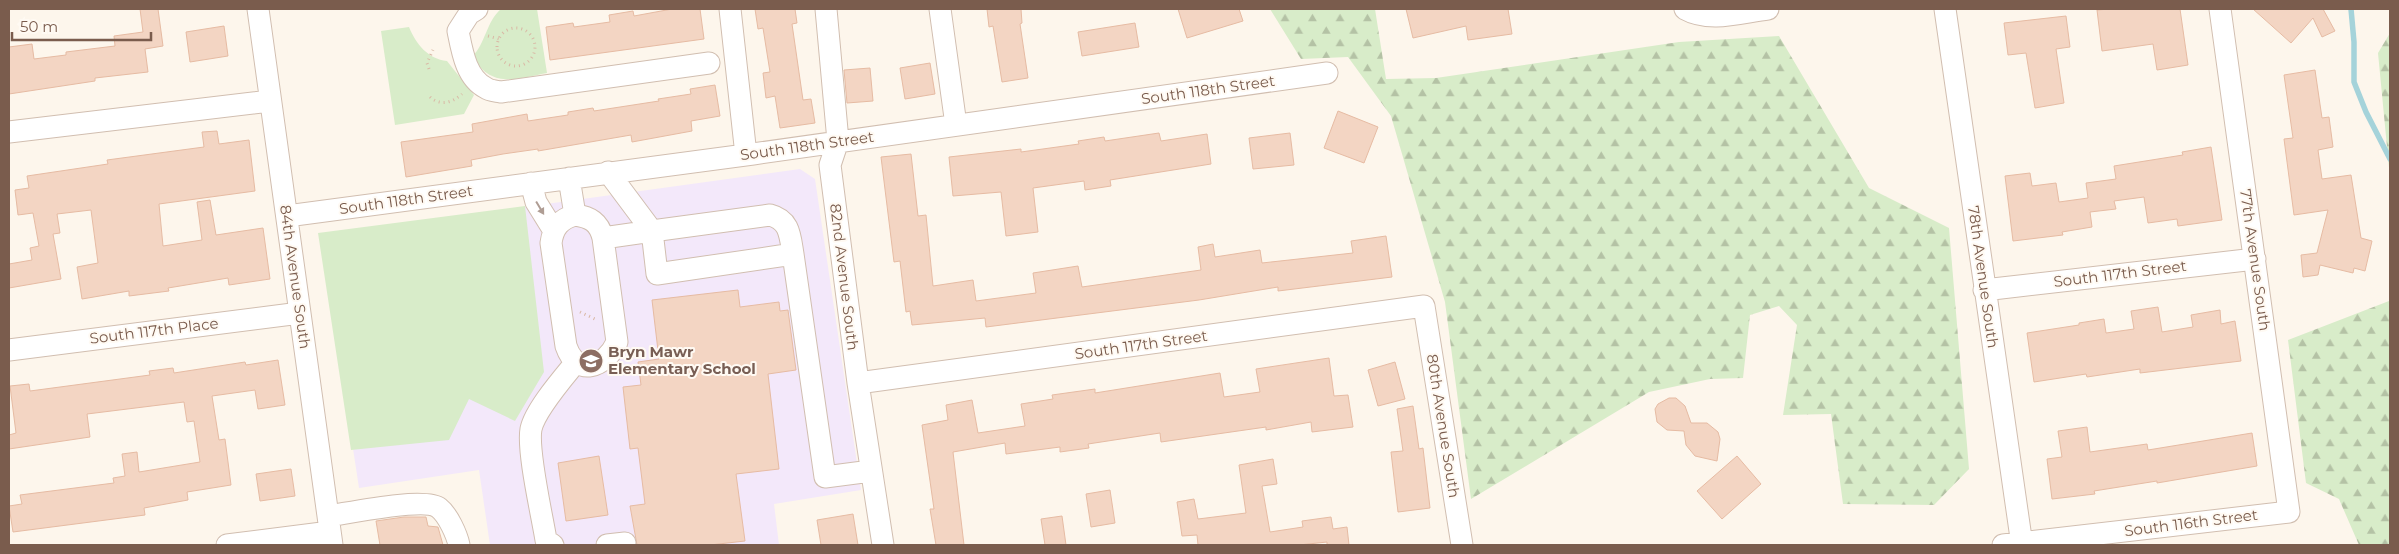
<svg xmlns="http://www.w3.org/2000/svg" width="2399" height="554" font-family="Montserrat,sans-serif">
<defs>
<pattern id="forest-firs" width="22" height="20" patternUnits="userSpaceOnUse" patternTransform="scale(1.25)"><rect width="22" height="20" fill="#d8ecc9"/><path d="M5 1l3.5 6h-7zM16 11l3.5 6h-7z" fill="#b4c2a5"/></pattern>
</defs>
<rect width="100%" height="100%" fill="#fdf6ec"/>
<path fill="#f3e8fa" d="M800 169 815 179 861 490 774 504 779 545H490L479 470 359 488 323 251 336 233Z"/>
<path fill="#d8ecc9" d="M501 9H537L547 73C515 79 493 89 472 57 486 43 486 22 501 9Z
M409 27C416 44 428 59 447 61L474 95 464 114 395 125 381 31Z
M525 206 544 372 515 421 469 399 449 440 351 450 318 233Z"/>
<path fill="url(#forest-firs)" d="M1270 9H1375L1386 79 1436 78 1679 42 1779 36 1869 188 1949 228 1969 469 1934 505 1843 504 1831 414 1783 415 1797 325 1779 306 1750 315 1743 378 1710 379 1649 392 1471 499 1445 302 1391 116 1348 57 1301 59Z
M2390 33V178L2378 53Z
M2390 213V545H2359L2339 499 2306 483 2288 340 2389 301Z"/>
<g fill="none" stroke-linecap="round" stroke-linejoin="round">
<path stroke="#a5d3da" stroke-width="5.5" d="M2351 9 2354 42V82L2366 112 2390 159"/>
</g>
<path fill="#f3d5c3" stroke="#e6bba3" d="M140 9H158L163 46 145 49 148 72 95 78V81L9 94V47L32 44 34 59 66 55V52L115 46 114 36 143 32Z
M672 9H700L704 39 550 60 546 27 573 23 574 27 610 22 609 15 633 11 634 16Z
M755 9H795L797 23 792 24 803 100 811 99 815 123 780 128 775 96 766 98 763 73 770 72 763 28 758 29Z
M987 9H1021L1022 23 1020 24 1028 78 1002 82 993 26 989 27Z
M1178 9H1239L1243 21 1187 38Z
M1406 9H1508L1512 34 1468 40 1466 26 1413 38Z
M2109 9H2180L2188 65 2157 70 2153 44 2102 51 2097 10Z
M2253 9H2323L2335 31 2322 37 2313 18 2291 43Z
M2066 16 2070 47 2056 49 2064 103 2035 108 2026 53 2008 55 2004 23Z
M1135 23 1139 47 1082 56 1078 32Z
M224 26 228 56 190 62 186 32Z
M930 63 935 94 905 99 900 68Z
M870 68 873 101 847 103 844 70Z
M2315 70 2322 118 2329 117 2333 147 2318 150 2322 179 2351 175 2361 238 2372 241 2365 271 2354 268 2353 273 2320 265 2318 275 2303 277 2301 255 2317 253 2328 210 2294 215 2284 139 2293 138 2284 75Z
M715 85 720 116 691 121 692 131 632 142 631 135 538 151V149L503 154 471 160 472 166 406 177 401 142 473 132 472 124 527 114 528 121 568 115V112L593 108 594 111 659 101 658 99 691 94 690 89Z
M1338 111 1378 127 1364 163 1324 148Z
M217 131 219 144 249 140 255 191 159 204 163 246 202 240 197 202 210 200 216 235 263 228 270 279 229 285 228 278 168 288 169 291 129 296V291L82 299 77 267 98 263 91 210 57 214 60 233 53 234 61 279 9 288V264L32 260 30 248 39 246 33 213 18 215 15 190 29 188 27 176 108 164 107 160 204 147 202 132Z
M1159 133 1161 141 1207 134 1211 164 1110 180 1111 186 1085 190 1084 181 1033 188 1038 232 1006 236 1001 192 953 196 949 157 1021 149V152L1079 144 1078 141 1104 137 1105 141Z
M1290 133 1294 165 1253 169 1249 138Z
M2211 147 2222 220 2178 226 2177 219 2148 223 2144 197 2114 201 2116 209 2090 212 2092 227 2062 232 2063 235 2013 241 2005 176 2030 173 2032 186 2056 183 2059 202 2088 198 2086 183 2116 179 2114 166 2183 155 2182 152Z
M911 154 918 216 926 215 933 286 973 280 976 301 1036 293 1033 273 1078 266 1082 287 1201 270 1198 247 1213 244 1215 257 1260 250 1262 263 1353 253 1351 241 1386 236 1392 277 1278 291V287L1199 300 986 327 985 318 912 325 910 311 906 312 900 261 894 262 881 157Z
M738 290 740 307 779 302 780 311 788 310 796 370 768 374 779 469 736 474 745 541 710 545H637L630 506 645 504 638 448 630 449 623 387 641 385 638 362 659 359 652 300Z
M2158 307 2162 332 2193 327 2191 315 2220 310 2221 324 2235 321 2241 361 2140 373V369L2087 377 2086 374 2034 382 2027 333 2079 325V323L2104 319 2106 333 2134 329 2131 311Z
M1329 358 1334 396 1348 395 1353 427 1312 432 1311 422 1266 430V427L1161 442 1160 433 1088 444 1089 448 1060 452V447L1006 454 1005 443 953 452 964 545H936L930 509H934L922 425 948 420 946 405 972 400 978 433 1025 426 1021 404 1053 399 1052 395 1095 389V393L1220 373 1224 397 1260 392 1256 369Z
M278 360 285 405 258 409 255 390 212 396 219 440 225 439 231 485 187 492 188 500 144 508 145 515 13 532 9 506 22 504 20 495 114 483 113 478 125 476 122 454 137 452 139 472 200 462 194 421 187 422 184 402 87 414 90 437 9 449V435L16 433 10 386 29 384 30 391 150 375 149 371 173 368 174 373 245 362 246 365Z
M1395 362 1405 399 1378 406 1368 370Z
M1669 398H1676L1685 406 1691 423H1707L1718 432 1720 439 1717 461 1695 456 1686 445 1684 431 1667 430 1657 422 1655 409 1658 404Z
M1413 406 1419 449 1423 448 1430 508 1398 512 1391 452 1403 451 1397 409Z
M2087 427 2090 452 2147 444 2148 450 2252 433 2257 466 2157 483V481L2094 491 2095 494 2052 499 2047 459 2062 457 2058 431Z
M599 456 608 515 566 521 558 463Z
M1737 456 1761 484 1722 519 1697 491Z
M1273 459 1277 484 1262 486 1270 532 1303 527 1302 521 1331 517 1333 529 1347 527 1349 545H1327V542L1299 545H1198L1197 535 1182 536 1177 502 1194 499 1198 519 1246 513 1239 465Z
M291 469 295 496 260 501 256 474Z
M1110 490 1115 523 1091 527 1086 494Z
M853 514 858 545H821L817 520Z
M1062 516 1066 545H1045L1041 519Z
M404 517H426L428 526 438 527 443 545H380L376 521Z"/>
<g fill="none" stroke-linecap="round" stroke-linejoin="round">
<defs>
<path id="minor" d="M258 9 332 545
M477 9 469 14 458 31C462 51 466 78 486 88 490 91 497 91 501 92L709 63
M730 9 746 155
M826 9 838 141 830 165 858 383 883 545
M940 9 956 125
M1685 9C1710 23 1742 12 1768 9
M1945 9 2022 545
M9 132 270 101
M569 178 575 215
M531 183 536 202 554 231
M575 215C590 217 599 222 603 238L617 342C605 368 577 378 566 346L551 243C553 228 560 219 575 215Z
M770 215C790 220 790 236 793 254L657 274 652 231Z
M287 216 753 154 1327 73
M603 238 652 231 608 172
M793 254 825 477 871 471
M1984 290 2255 259
M9 350 300 313
M858 383 1424 306 1462 545
M328 516C349 513 425 497 439 508 448 515 457 535 459 545
M227 545 330 532
M553 545 546 540C542 515 527 451 531 429 535 410 563 378 576 362
M607 545 625 543
M2003 545 2289 512 2220 9"/>
</defs>
<use href="#minor" stroke="#d1beb0" stroke-width="23"/>
<path stroke="#d9b8a5" stroke-width="3" stroke-dasharray="1 4" stroke-linecap="butt" d="M497 47a19 19 0 1 1 38 0a19 19 0 1 1-38 0Z
M488 36 499 39
M429 69 427 63 433 50
M430 97C440 106 452 103 462 94
M580 312 595 319"/>
<use href="#minor" stroke="#fff" stroke-width="21"/>
</g>
<defs><path id="oneway-solid" d="M-6-.8H1V-3.2L6.5 0L1 3.2V.8H-6Z" transform="scale(1.25)"/></defs>
<use fill="#af9d94" href="#oneway-solid" transform="translate(540 208) rotate(59)"/>
<defs>
<symbol id="school-disc" viewBox="-11 -11 22 22"><circle r="9.5" fill="#8d6e63" stroke="#fffaf3"/><path d="M0-5L7-2L0 1L-7-2ZM-4 1L0 2.5L4 1V4Q0 6-4 4Z" fill="#fff"/></symbol>
</defs>
<g fill-rule="evenodd">
<use href="#school-disc" x="577" y="347" width="28" height="28"/>
</g>
<g text-anchor="middle" stroke-width="4" stroke-linejoin="round" paint-order="stroke">
<g font-size="15" fill="#7a5c4d" stroke="#fffaf3">
<text transform="translate(1208 90) rotate(-8)" y="5">South 118th Street</text>
<text transform="translate(807 146) rotate(-8)" y="5">South 118th Street</text>
<text transform="translate(406 200) rotate(-8)" y="5">South 118th Street</text>
<text transform="translate(2255 260) rotate(82)" y="5">77th Avenue South</text>
<text transform="translate(2120 274) rotate(-7)" y="5">South 117th Street</text>
<text transform="translate(295 277) rotate(82)" y="5">84th Avenue South</text>
<text transform="translate(844 277) rotate(83)" y="5">82nd Avenue South</text>
<text transform="translate(1983 277) rotate(82)" y="5">78th Avenue South</text>
<text transform="translate(154 331) rotate(-7)" y="5">South 117th Place</text>
<text transform="translate(1141 345) rotate(-8)" y="5">South 117th Street</text>
<text transform="translate(1443 426) rotate(81)" y="5">80th Avenue South</text>
<text transform="translate(2191 523) rotate(-7)" y="5">South 116th Street</text>
</g>
<g font-size="15" font-weight="bold" fill="#785e54" stroke="#fffaf3" text-anchor="start">
<text x="608" y="357">Bryn Mawr<tspan x="608" dy="17">Elementary School</tspan></text>
</g>
</g>
<rect width="2399" height="554" fill="none" stroke="#7a5c4d" stroke-width="20"/>
<path d="M12 32v8h139v-8" fill="none" stroke="#7a5c4d" stroke-width="2.5"/>
<text x="20" y="32" font-size="15" fill="#7a5c4d" stroke="#fffaf3" stroke-width="4" paint-order="stroke">50 m</text>
</svg>
